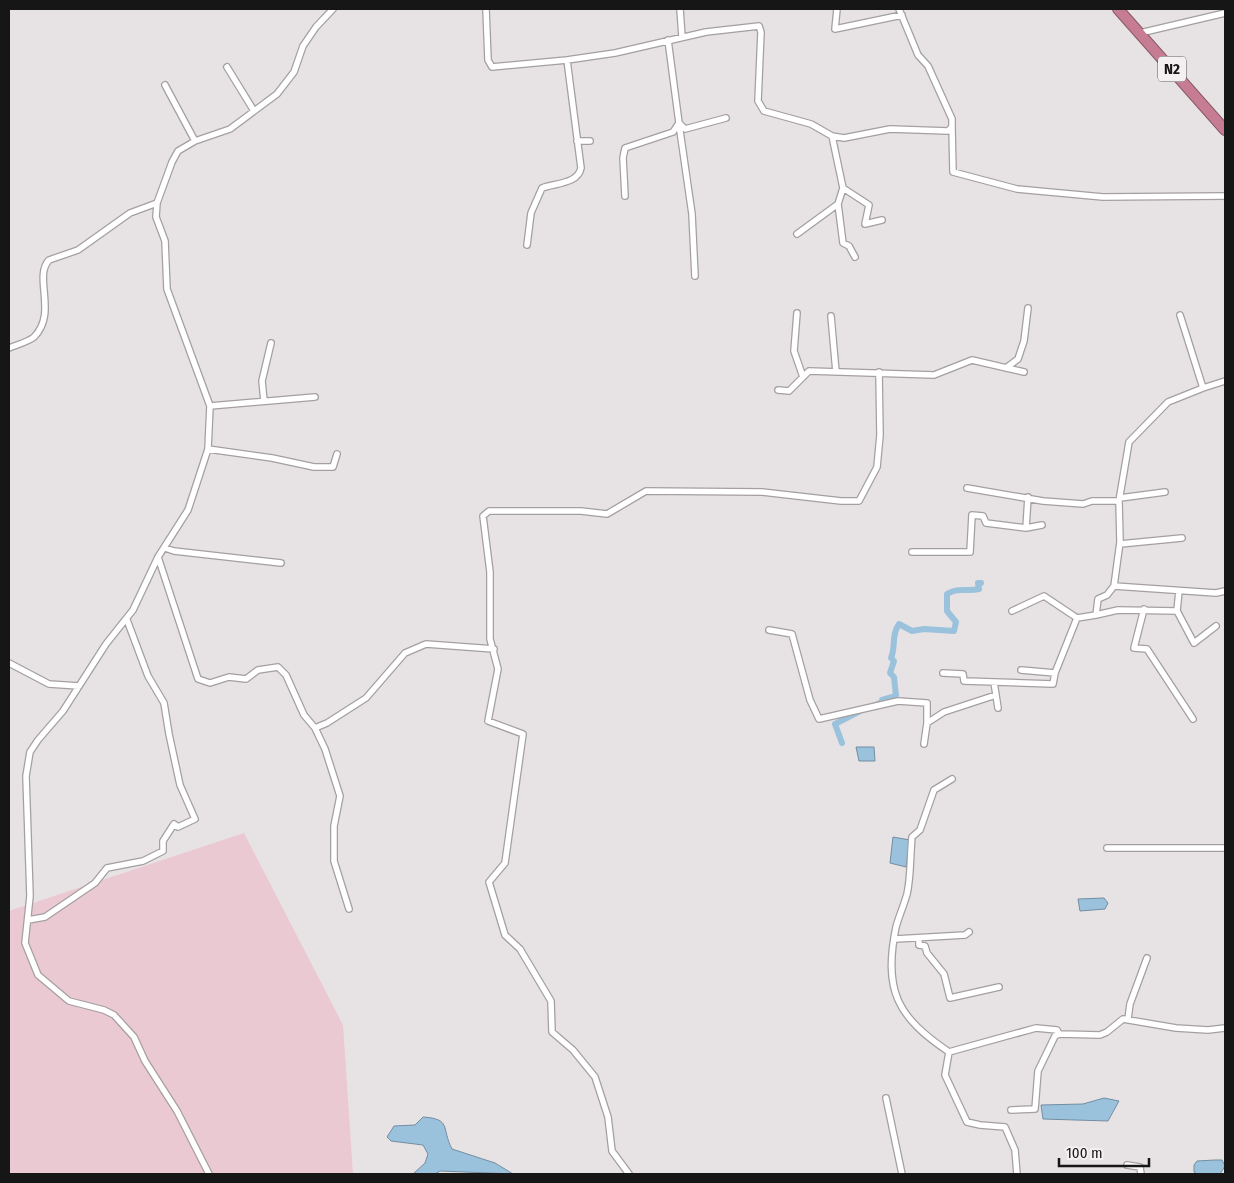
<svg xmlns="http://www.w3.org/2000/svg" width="1234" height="1183" font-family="'Fira Sans Condensed',sans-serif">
<rect width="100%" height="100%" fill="#e7e2e3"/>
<path fill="#ebc9d2" d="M244 833 343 1025 353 1174H9V911Z"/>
<path fill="#9ac2dd" stroke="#738ea1" d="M856 747H874L875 761H859Z
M893 837 910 840 906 867 890 863Z
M1104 898 1108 903 1105 909 1080 911 1078 899Z
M1104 1098 1119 1101 1108 1121 1043 1119 1041 1105 1083 1104Z
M423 1117C452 1119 441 1128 452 1149L495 1163 513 1174 440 1171 435 1174H413L425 1163 428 1154 423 1145 391 1141 387 1137 394 1126 415 1125Z
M1215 1160H1222L1225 1166 1220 1174H1197L1194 1172V1165L1197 1161Z"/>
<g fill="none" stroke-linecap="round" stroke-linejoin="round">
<path stroke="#9ac2dd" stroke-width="6" d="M874 706 882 702V700L896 696 894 677 890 673 894 661 891 658C896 647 891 635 899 624L912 631 924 629 954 631 956 622 947 611V594C958 587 967 592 979 589L978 583H981
M842 743 835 724 860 711"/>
<defs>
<path id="street" d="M486 9 488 60 492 67 567 60
M680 9 682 37
M837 9 835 29 902 15
M1140 33 1225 13
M227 67 254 111
M165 85 195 141
M679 123 685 129 726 118
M679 124 692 214 695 276
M952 127 953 172 1017 189 1103 197 1225 196
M832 136 843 188
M577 141H590
M625 196 623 158 625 148 673 132 679 123 668 40
M797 234 838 204
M527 245 531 213 542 188C555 183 578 184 581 168L567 60 615 53 706 32 759 26 761 32 758 101 764 111 811 124 832 136 844 138 890 129 948 131 952 127V119L928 66 918 55 899 9
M855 257 849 246 843 243 838 204 843 188 869 205 865 224 882 220
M797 313 794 351 803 377
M831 316 836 372
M9 348C16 345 28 342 34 337 58 313 33 277 49 260L78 250 130 213 157 203
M1006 368 1018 359 1024 341 1028 308
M1203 388 1225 381
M778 390 789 391 809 371 934 375 972 360 1024 372
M264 401 262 381 271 343
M210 406 315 397
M208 449 272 458 314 467H333L337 454
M967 488 1043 501 1083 504 1092 501H1119
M1120 498 1165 492
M1026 528 1042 525
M1120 544 1182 538
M165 548 174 551 281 563
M912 552H970L972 515 983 516 986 523 1026 528 1028 497
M158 557 198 679 210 683 229 677 246 679 258 670 278 667 286 675 304 715 315 728 325 749 340 796 334 826V861L349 909
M1114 586 1216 593 1225 591
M1179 591 1177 611 1118 610 1096 615 1098 599 1107 595 1114 586 1120 542 1119 501 1129 442 1168 402 1203 388 1180 315
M1144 609 1134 648 1147 649 1193 719
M1012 611 1044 596 1077 618
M1177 611 1194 643 1216 626
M769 630 792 634 810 700 819 719 898 701 927 703V723
M9 663 49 684 79 686
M1021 670 1055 673 1077 618 1096 615
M943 673 963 674 964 681 1053 684 1055 673
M994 682 998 708
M315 728 327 723 366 698 405 653 426 644 494 649
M924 744 927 723 944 712 996 695
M1107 848H1225
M28 920 45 917 95 883 107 868 143 861 163 851V841L174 824 178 827 195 819 180 785 169 734 164 703 148 676 127 620
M919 938V945L925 946 927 953 944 974 950 998 999 987
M895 939 965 935 969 932
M1128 1019 1130 1004 1147 958
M949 1052C897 1017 883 990 896 927 899 916 904 905 907 894 911 877 910 856 912 837L920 830 934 790 952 779
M949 1052 1036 1028 1057 1030 1059 1034 1100 1035 1107 1032 1123 1019 1176 1028 1208 1030 1225 1028
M949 1052 945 1075 967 1122 980 1125 1005 1127 1015 1150 1017 1174
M886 1098 902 1174
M1011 1110 1035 1109 1038 1071 1055 1036 1059 1034
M1127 1165 1140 1167 1141 1174
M209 1174 177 1111 145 1061 134 1037 114 1015 104 1010 69 1001 38 975 25 943 30 896 26 776 30 752 38 740 63 711 106 644 133 610 158 557 188 510 208 449 210 406 167 289 165 241 156 217 157 203 172 162 178 151 195 141 230 129 277 94 294 72 303 46 316 27 333 9
M629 1174 612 1151 608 1117 595 1077 573 1050 552 1032 551 1001 520 949 505 935 489 882 505 863 523 734 488 721 498 669 490 639V572L483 516 489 511H581L607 514 646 491 762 492 841 501H859L877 467 880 435 879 372"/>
<path id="highway" d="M1118 9 1225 130"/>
</defs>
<use href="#street" stroke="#a49fa0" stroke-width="8"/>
<use href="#highway" stroke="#895968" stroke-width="12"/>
<use href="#street" stroke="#fff" stroke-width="5.5"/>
<use href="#highway" stroke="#c67d94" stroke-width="10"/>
</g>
<g text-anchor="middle" stroke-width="5" stroke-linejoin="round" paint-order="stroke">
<rect fill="#f4eff1" stroke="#595758" stroke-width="1" x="1158" y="56.5" width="28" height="25" rx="4"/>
<g font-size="15" font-weight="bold" fill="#171616">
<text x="1172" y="74">N2</text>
</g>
</g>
<rect width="1234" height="1183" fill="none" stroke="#171616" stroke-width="20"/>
<path d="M1059 1158v8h90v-8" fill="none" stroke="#171616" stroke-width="2.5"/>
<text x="1066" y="1158" font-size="15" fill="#171616" stroke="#f4eff1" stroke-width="4" paint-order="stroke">100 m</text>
</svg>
